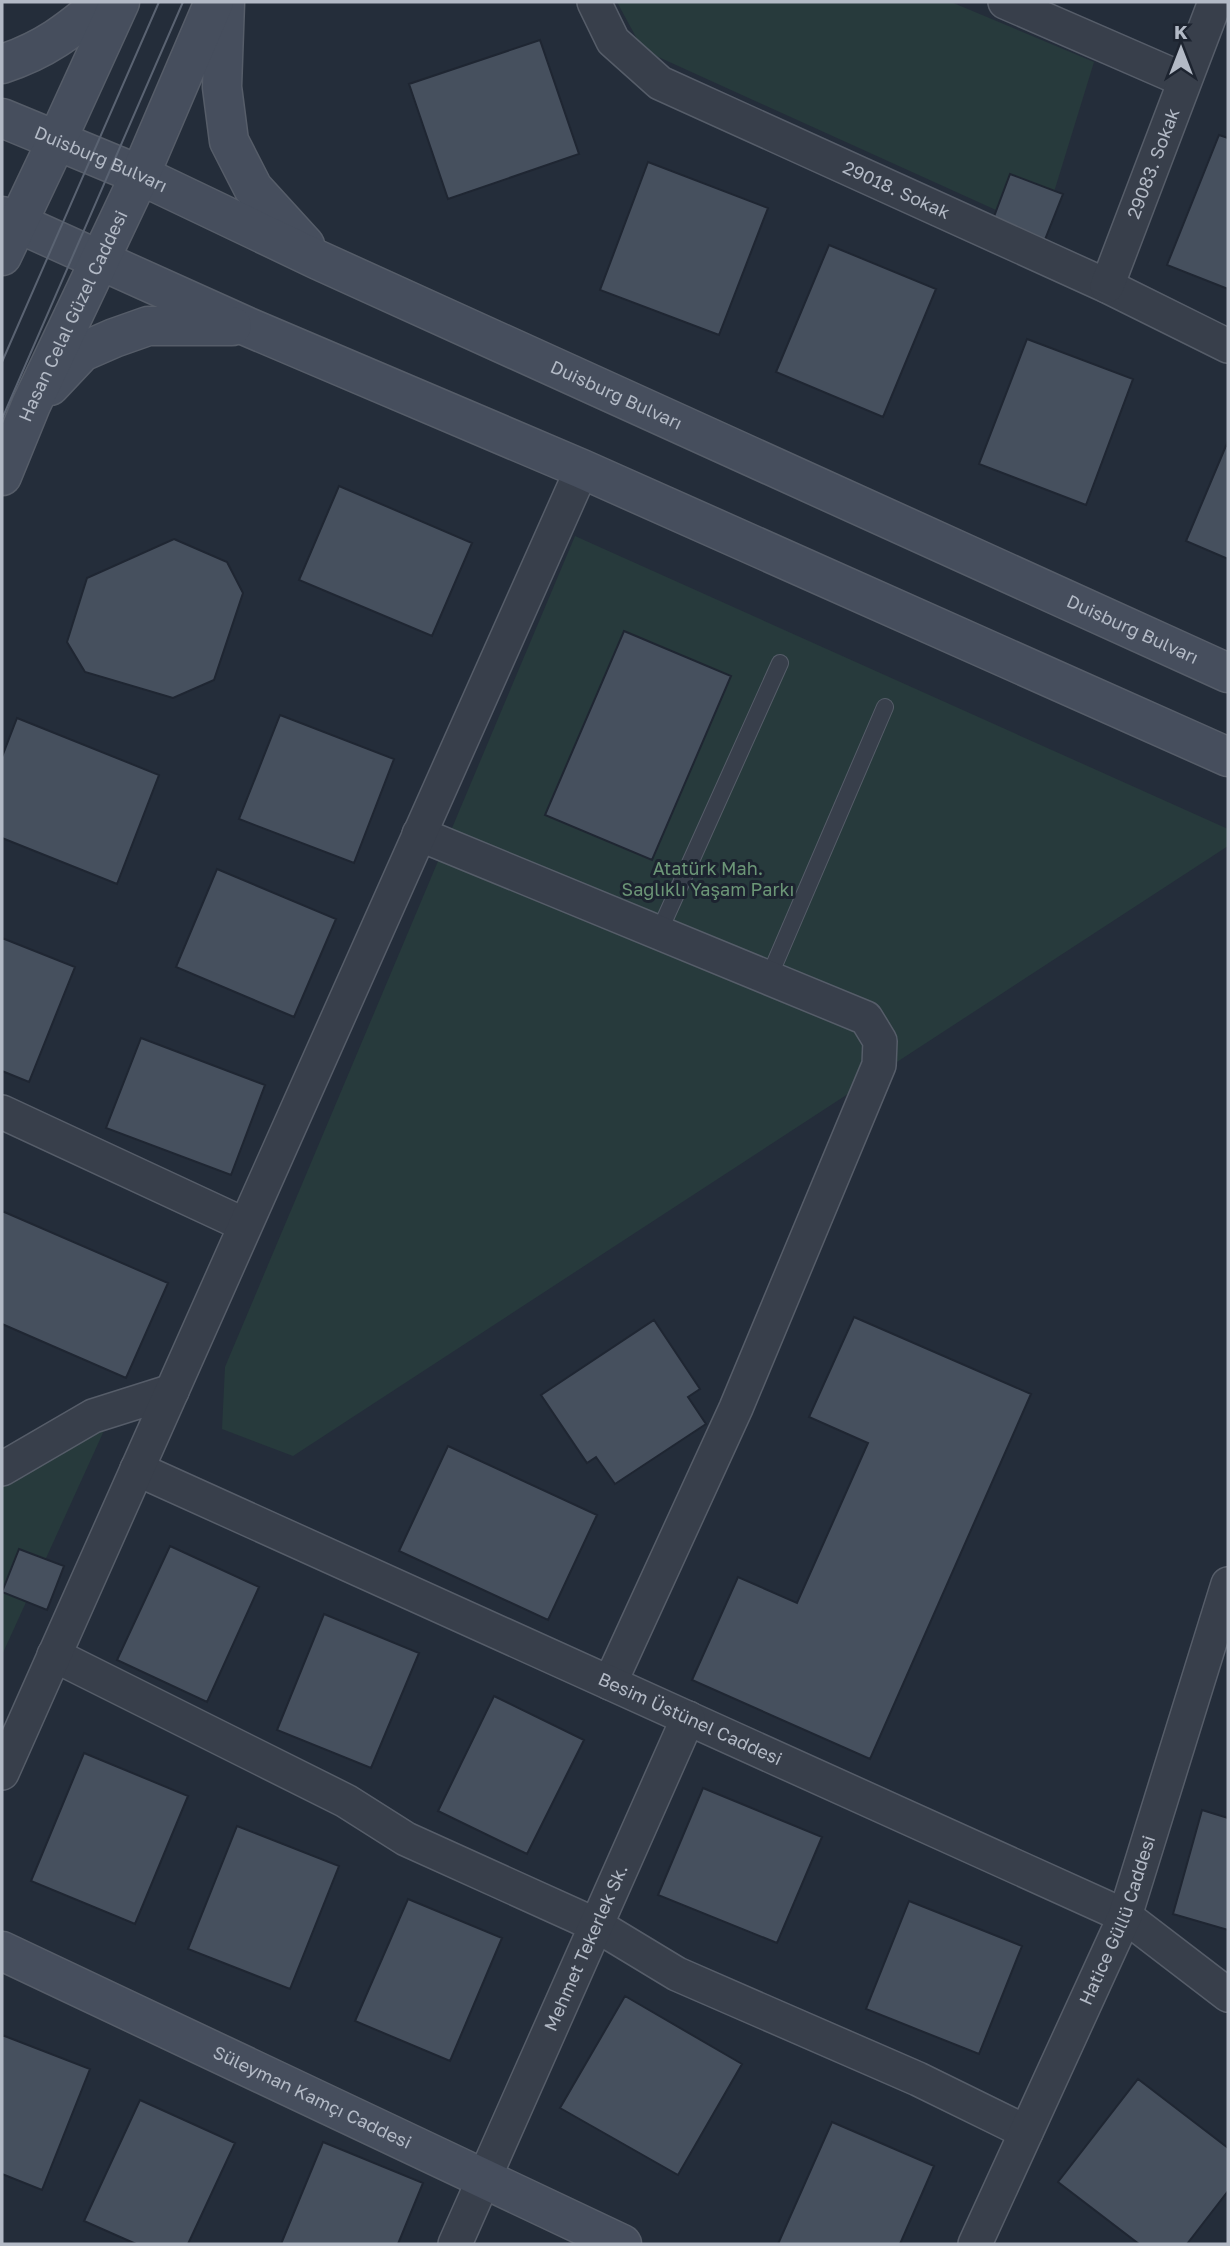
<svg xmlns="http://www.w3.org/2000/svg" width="1230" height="2246" font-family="'Golos Text',sans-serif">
<rect width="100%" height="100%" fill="#242d3a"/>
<path fill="#273a3c" d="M617 2H951L1094 62 1042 231 643 50Z
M575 536 1228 829V846L293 1456 222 1429 225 1367Z
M107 1424 2 1655V1487Z"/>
<path fill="#46505e" stroke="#1f2632" stroke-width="2" d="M540 40 579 154 448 199 409 84Z
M1219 135 1228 138V289L1167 265Z
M648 162 768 208 719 335 600 290Z
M1010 174 1063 194 1044 242 992 222Z
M829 245 936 289 883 417 776 372Z
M1027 339 1133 379 1086 505 979 464Z
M1228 441V559L1186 541Z
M339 486 472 543 432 636 299 580Z
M174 539 227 562 243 593 214 680 173 698 85 672 67 642 87 578Z
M624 631 731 676 652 860 545 815Z
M280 715 394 759 354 863 239 819Z
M17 718 159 775 117 884 2 838V757Z
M217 869 336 919 294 1017 176 967Z
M2 938 75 967 29 1082 2 1071Z
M141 1038 265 1085 231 1175 106 1128Z
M2 1211 168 1283 126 1378 2 1324Z
M854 1317 1031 1394 870 1759 692 1680 738 1577 797 1603 868 1443 809 1417Z
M654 1320 700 1389 688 1397 706 1424 615 1484 596 1457 587 1463 541 1395Z
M448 1446 597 1515 548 1620 399 1551Z
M170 1546 259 1587 207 1702 117 1660Z
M19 1549 64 1566 47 1610 2 1592Z
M324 1614 419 1653 371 1768 277 1730Z
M494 1696 584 1740 527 1854 438 1811Z
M84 1753 188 1796 135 1924 31 1881Z
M703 1788 822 1837 777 1943 658 1895Z
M1202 1810 1228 1818V1930L1173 1914Z
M237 1826 339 1866 290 1989 188 1949Z
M408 1899 502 1938 450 2061 355 2021Z
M909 1901 1022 1946 979 2054 866 2009Z
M625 1996 742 2064 678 2175 560 2108Z
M2 2035 90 2069 42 2190 2 2174Z
M1138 2079 1228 2148V2191L1187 2244H1139L1058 2182Z
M140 2100 235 2143 188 2244H136L84 2221Z
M832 2122 934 2166 900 2244H778Z
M323 2142 423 2183 398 2244H281Z"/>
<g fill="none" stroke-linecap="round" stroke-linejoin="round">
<defs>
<path id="lane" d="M659 932 780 663
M769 977 885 707"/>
<g id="street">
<path id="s1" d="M594 2 613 41 660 83 1107 286 1228 346"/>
<path d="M1005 2 1184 80"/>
<path id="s2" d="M1107 286 1215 2"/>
<path d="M419 834 866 1018 880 1041 879 1065 736 1408 610 1683"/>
<path d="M2 1112 245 1225"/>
<path d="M2 1469 93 1416 172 1391"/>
<path id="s3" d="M137 1469 1125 1916 1228 1995"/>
<path d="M54 1655 346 1801 406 1839 596 1925 677 1974 918 2079 1026 2132"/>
<path d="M2 1773 582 469"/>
<path id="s4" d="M455 2244 688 1718"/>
<path id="s5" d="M975 2244 1125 1916 1228 1584"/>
</g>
<g id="secondary">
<path d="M225 2 222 87 229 141 253 188 305 245"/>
<path d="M2 64C45 50 69 31 103 2"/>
<path id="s6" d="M2 118 140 175 318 260 1228 673"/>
<path d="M2 216 248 327 582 469 1228 757"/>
<path d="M2 256 57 140 120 2"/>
<path d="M50 386 82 352 114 338 148 326H232"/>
<path id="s7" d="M2 476 31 405 140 175 214 2"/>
<path id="s8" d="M2 1951 622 2244"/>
</g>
</defs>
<use href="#lane" stroke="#565d69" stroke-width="18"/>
<use href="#street" stroke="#565d69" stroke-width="36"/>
<use href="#secondary" stroke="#565d69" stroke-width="41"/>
<use href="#lane" stroke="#383f4b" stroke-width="16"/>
<use href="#street" stroke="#383f4b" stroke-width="33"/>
<use href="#secondary" stroke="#464e5d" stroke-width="38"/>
<path stroke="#5a6372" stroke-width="2" d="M2 362 159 2
M2 419 183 2"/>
</g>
<g text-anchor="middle" stroke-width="6" stroke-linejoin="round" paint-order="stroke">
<g font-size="18" fill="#b3bac6" stroke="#1d2430">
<text dy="6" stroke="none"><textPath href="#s6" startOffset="107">Duisburg Bulvarı</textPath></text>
<text dy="6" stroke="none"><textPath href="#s2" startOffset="131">29083. Sokak</textPath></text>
<text dy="6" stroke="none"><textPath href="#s1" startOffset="366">29018. Sokak</textPath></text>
<text dy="6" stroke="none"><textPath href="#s7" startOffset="175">Hasan Celal Güzel Caddesi</textPath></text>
<text dy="6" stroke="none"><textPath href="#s6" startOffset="674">Duisburg Bulvarı</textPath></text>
<text dy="6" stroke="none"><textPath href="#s6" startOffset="1241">Duisburg Bulvarı</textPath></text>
<text dy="6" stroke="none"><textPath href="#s3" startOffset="607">Besim Üstünel Caddesi</textPath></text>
<text dy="6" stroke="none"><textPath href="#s5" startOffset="354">Hatice Güllü Caddesi</textPath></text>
<text dy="6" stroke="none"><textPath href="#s4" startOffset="324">Mehmet Tekerlek Sk.</textPath></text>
<text dy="6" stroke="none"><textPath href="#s8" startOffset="343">Süleyman Kamçı Caddesi</textPath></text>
</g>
<g font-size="18" fill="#6c9677" stroke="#1d2430">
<text x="708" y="875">Atatürk Mah.<tspan x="708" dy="21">Sağlıklı Yaşam Parkı</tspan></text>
</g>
</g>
<rect width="1230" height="2246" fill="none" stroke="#b3bac6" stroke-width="7"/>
<g transform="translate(1181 49)" stroke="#1d2430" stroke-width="5" paint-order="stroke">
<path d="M0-5L12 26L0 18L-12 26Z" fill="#b3bac6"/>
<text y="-10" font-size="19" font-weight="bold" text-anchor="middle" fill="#b3bac6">K</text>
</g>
</svg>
